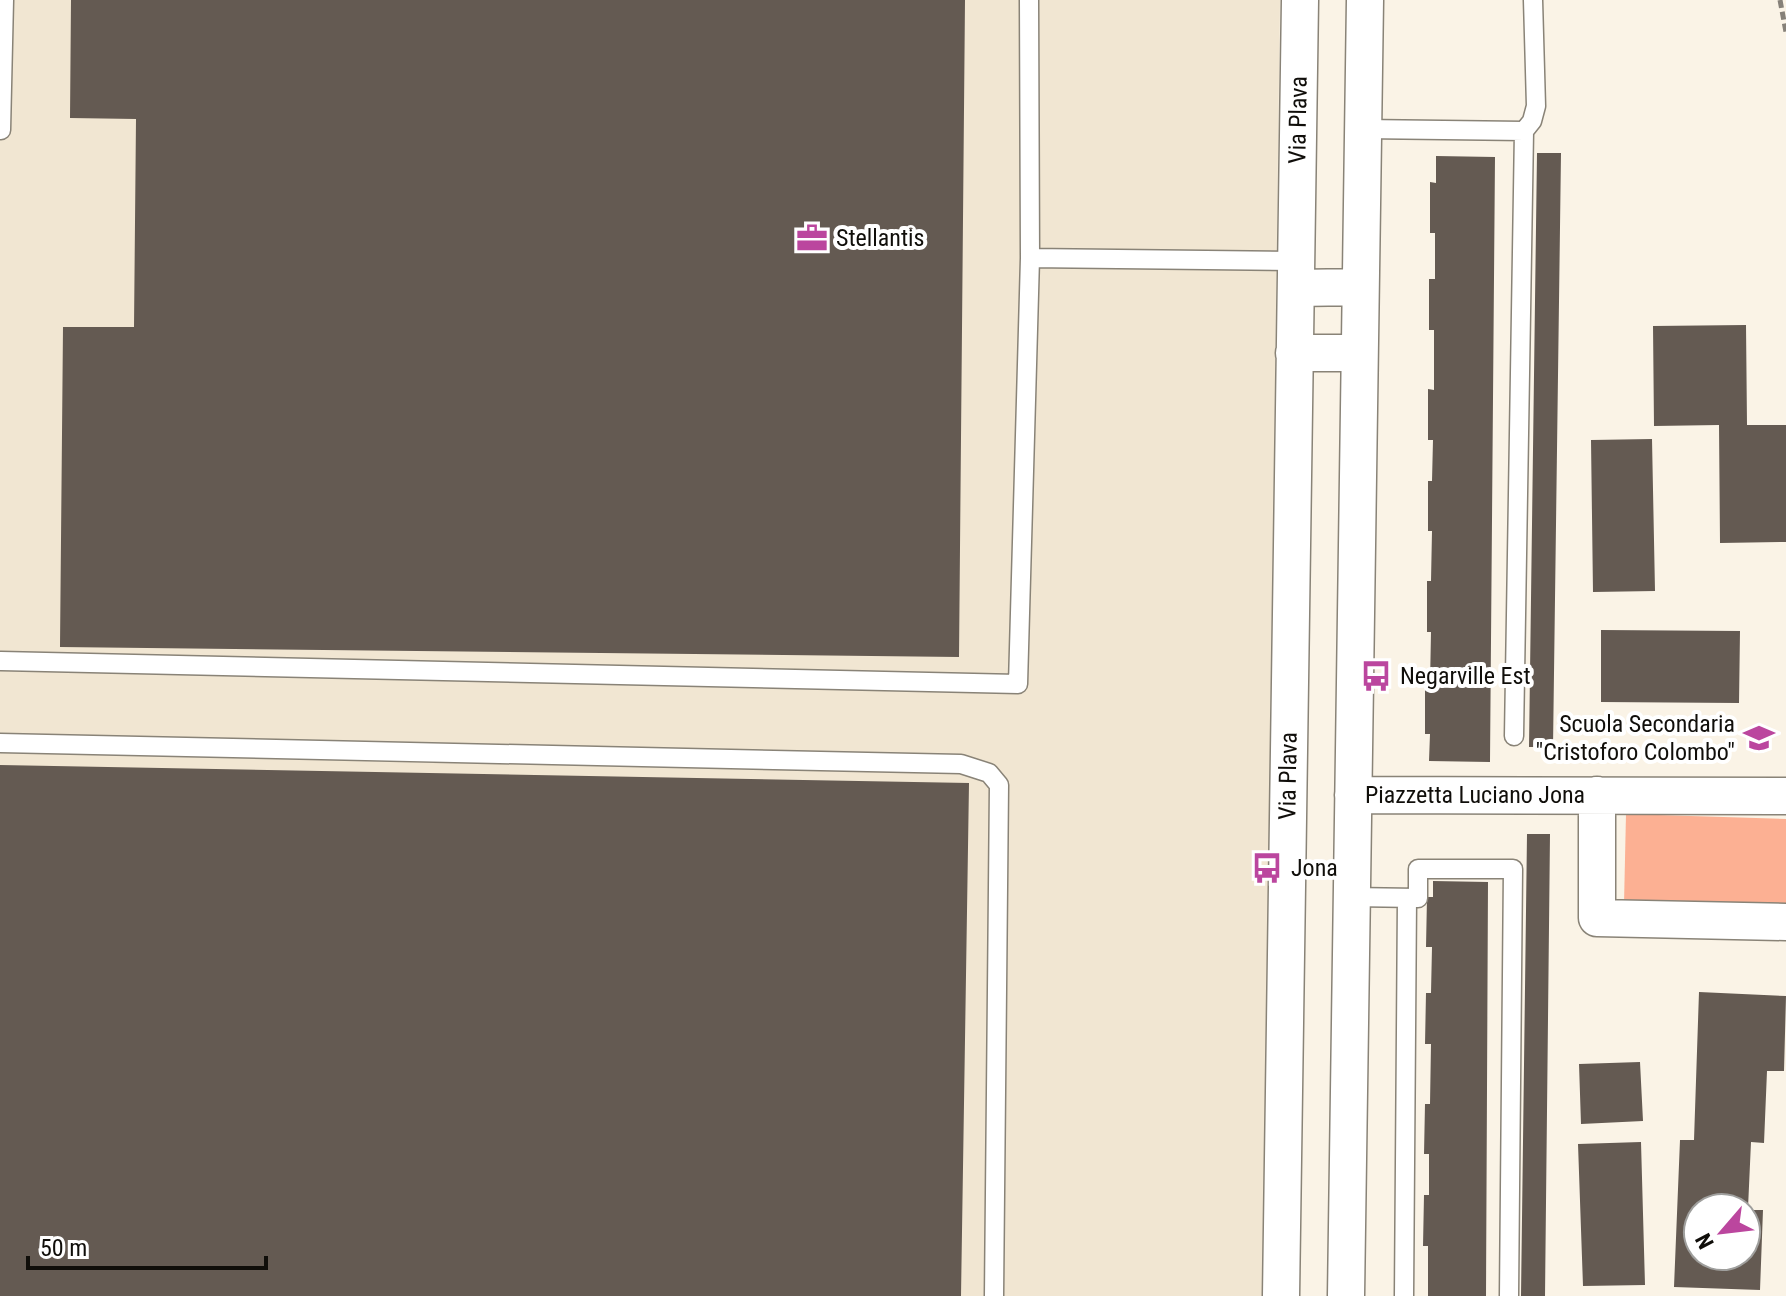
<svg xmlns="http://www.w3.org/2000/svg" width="1786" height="1296" font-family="'Roboto Condensed',sans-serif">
<rect width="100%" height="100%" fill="#faf3e6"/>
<path fill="#f1e6d2" d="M0 0H1280L1263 1296H0Z"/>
<path fill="#fcb093" d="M1626 814 1786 819V909L1624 904Z"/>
<path fill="#645a52" d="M71 0H965L959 657 60 647 63 327H134L136 119 70 118Z
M1537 153H1561L1553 747H1529Z
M1436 156 1495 157 1490 762 1429 761 1430 734H1425V684H1430L1431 632H1427V581H1431L1432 531H1428V481H1432L1433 440H1428V389L1434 390V330H1429V279H1435V233H1430V182L1436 183Z
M1746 325 1747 425H1786V542L1720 543 1719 425 1654 426 1653 326Z
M1652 439 1655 591 1593 592 1591 440Z
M1601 630 1740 631 1739 703 1601 702Z
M0 765 969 783 961 1296H0Z
M1527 834H1550L1545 1296H1521Z
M1433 881 1488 882 1486 1296H1428V1246H1423L1424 1195H1429V1154H1424L1425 1104H1430L1431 1044H1425L1426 993H1431L1432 947H1426L1427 897H1433Z
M1699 992 1786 996 1784 1071H1767L1764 1143 1751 1142 1748 1208H1698V1256H1746V1210H1763L1760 1290 1674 1287 1680 1140H1694Z
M1640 1062 1643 1121 1581 1124 1579 1064Z
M1641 1142 1645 1285 1583 1286 1578 1144Z"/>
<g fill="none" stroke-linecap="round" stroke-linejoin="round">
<defs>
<path id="service" d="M1029 0 1030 258 1296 261
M1363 129 1524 131 1532 121 1536 106 1533 0
M1 130 4 0
M1 661 1018 684 1030 258
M1514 736 1524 131
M0 743 961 764 989 773 999 785 994 1296
M1351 897 1418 898V869H1513L1509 1296
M1404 1296 1407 898"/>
<path id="minor" d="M1296 288 1360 287
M1294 353H1359
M1353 795 1786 796
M1597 795V918L1786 922
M1281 1296 1300 0
M1346 1296 1365 0"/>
</defs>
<use href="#service" stroke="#898377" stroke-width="21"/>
<use href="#minor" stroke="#898377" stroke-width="39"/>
<path stroke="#868179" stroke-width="5" stroke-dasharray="8 4" stroke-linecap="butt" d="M1780 0 1786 32"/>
<use href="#service" stroke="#fff" stroke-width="18"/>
<use href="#minor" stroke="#fff" stroke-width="36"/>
</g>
<defs>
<symbol id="office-bare" viewBox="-9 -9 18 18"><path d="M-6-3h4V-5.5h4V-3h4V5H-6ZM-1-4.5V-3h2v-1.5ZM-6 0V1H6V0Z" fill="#bb469e" stroke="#fff" stroke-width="2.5" paint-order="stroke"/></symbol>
<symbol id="bus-bare" viewBox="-9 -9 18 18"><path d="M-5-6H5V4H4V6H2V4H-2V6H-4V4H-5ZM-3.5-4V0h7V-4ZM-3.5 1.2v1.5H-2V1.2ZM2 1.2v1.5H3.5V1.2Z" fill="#bb469e" stroke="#fff" stroke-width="2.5" paint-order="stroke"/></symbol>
<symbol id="school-bare" viewBox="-9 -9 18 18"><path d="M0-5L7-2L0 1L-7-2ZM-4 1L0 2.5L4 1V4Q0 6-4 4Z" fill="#bb469e" stroke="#fff" stroke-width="2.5" paint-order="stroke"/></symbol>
</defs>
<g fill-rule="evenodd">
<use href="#office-bare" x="790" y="216" width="44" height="44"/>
<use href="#bus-bare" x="1354" y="654" width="44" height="44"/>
<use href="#school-bare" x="1737" y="716" width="44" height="44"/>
<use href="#bus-bare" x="1245" y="846" width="44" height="44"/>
</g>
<g text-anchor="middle" stroke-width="8" stroke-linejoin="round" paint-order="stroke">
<g font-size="24" fill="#100e0a" stroke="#fff">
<text transform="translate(1298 120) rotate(-89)" y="8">Via Plava</text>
<text transform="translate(1288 776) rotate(-89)" y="8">Via Plava</text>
<text x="1475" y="803">Piazzetta Luciano Jona</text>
</g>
<g font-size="24" fill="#100e0a" stroke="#fff" text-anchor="start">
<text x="836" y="246">Stellantis</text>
<text x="1400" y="684">Negarville Est</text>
<text x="1735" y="732" text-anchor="end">Scuola Secondaria<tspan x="1735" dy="28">"Cristoforo Colombo"</tspan></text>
<text x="1291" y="876">Jona</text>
</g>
</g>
<g transform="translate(1722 1232) rotate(242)"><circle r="38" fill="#ffffff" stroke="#9f9f9d" stroke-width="2"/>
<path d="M0-6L14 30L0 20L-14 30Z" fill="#bb469e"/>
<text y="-12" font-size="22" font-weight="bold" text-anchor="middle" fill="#100e0a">N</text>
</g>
<path d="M28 1256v12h238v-12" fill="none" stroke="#100e0a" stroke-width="4"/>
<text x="40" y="1256" font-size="24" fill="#100e0a" stroke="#ffffff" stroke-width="6" paint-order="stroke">50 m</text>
</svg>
